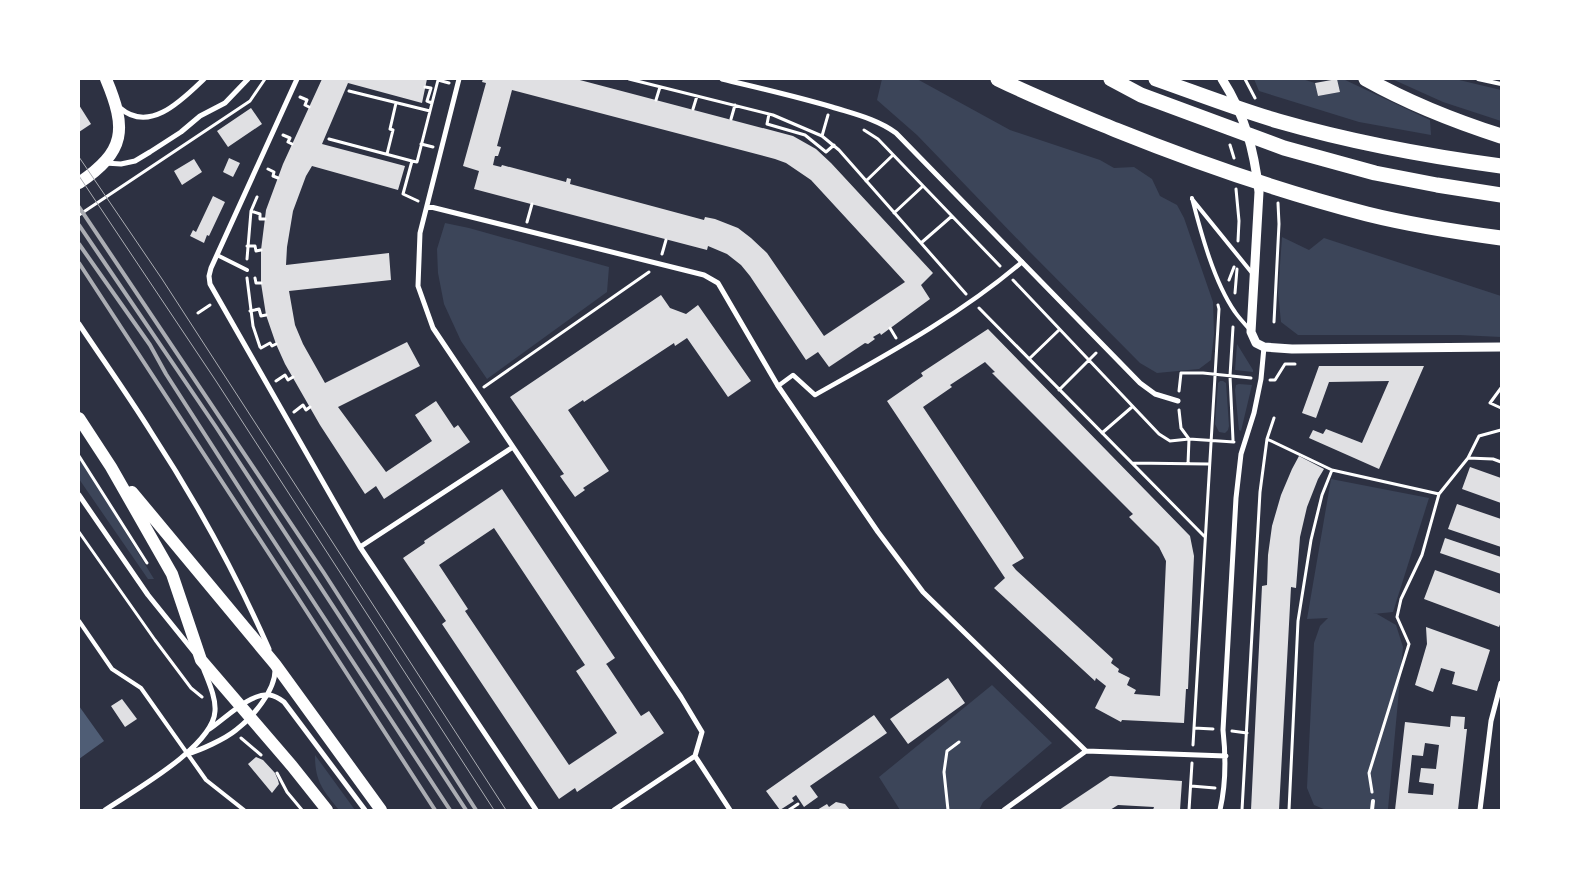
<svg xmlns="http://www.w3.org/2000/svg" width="1580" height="889" font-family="Cabin,sans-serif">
<rect width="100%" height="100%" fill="#2d3142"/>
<path fill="#3c4559" d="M882 79H917L1010 130 1100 160 1114 168 1134 167 1152 179 1160 196 1177 205 1184 218 1213 302 1214 334 1211 360 1199 369 1157 373 1140 363 1028 250 917 135 877 100Z
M1254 79H1302L1315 83 1318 96 1340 92 1337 79H1343L1430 120 1431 135 1359 122 1259 91Z
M1392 79H1455L1501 90V121L1443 102Z
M445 223 469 228 609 267 607 292 487 379 461 341 444 304 438 273 437 249Z
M1282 237 1309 250 1324 238 1501 296V337L1460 335H1298L1281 322 1278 293Z
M1237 344 1253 370V372L1235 370Z
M1220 381H1223L1226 383 1229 426 1228 430 1225 433 1219 432 1215 424 1218 383Z
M1239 384 1252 385 1241 431 1239 430 1235 390 1236 385Z
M79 456 154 579H148L79 479Z
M1331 479 1429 498 1393 612 1373 614H1377L1396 625 1403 647 1388 809 1326 810 1314 805 1307 788 1314 643 1320 626 1328 618 1307 619Z
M992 685 1052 743 983 802 979 810H900L879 777Z
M315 755 355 810H339C323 790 315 782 315 755Z"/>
<path fill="#4f5d75" d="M79 706 104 741 79 759Z"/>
<path fill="#e0e0e3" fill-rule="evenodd" d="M322 79H427L422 103 348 83 322 144 405 166 398 190 312 166 306 176 293 211 287 247 286 265 389 253 391 280 289 291 295 325 303 344 325 383 407 342 420 366 338 407 386 472 432 441 415 415 436 401 454 428 458 425 470 442 384 499 376 486 365 494 320 425 285 364 276 344 266 315 261 283V250L266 210 283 164Z
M483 79H576L793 136 816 149 831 163 933 273 921 285 930 299 881 335 880 333 873 337 875 339 868 344 865 343 829 367 818 352 806 360 750 276 741 265 727 254 708 246 707 250 474 189 479 171 463 166 486 83 482 82ZM512 90 775 159 786 163 811 180 905 282 824 336 767 253 751 238 738 228 715 219 705 217 704 220 570 184 571 179 567 178 566 182 502 165 501 167 493 165 495 156H498L501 147 497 146Z
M1337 79 1340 92 1318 96 1315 83Z
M79 105 91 124 79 132Z
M251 108 262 124 228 147 217 131Z
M229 158 240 163 233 177 223 172Z
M194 159 202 172 182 185 174 171Z
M213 196 225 202 209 236 207 235 204 243 190 236 193 230 196 232Z
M661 295 670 308 686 314 698 305 751 381 728 397 687 338 675 346 674 343 584 402 583 400 568 410 609 471 583 488 585 490 575 497 560 476 564 474 510 397Z
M988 329 1190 536 1194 556 1188 689H1186L1184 723 1122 720 1121 722 1095 708 1106 686 1096 678 1095 681 994 588 1005 578 887 401 923 376 921 373ZM985 362 995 372 992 373 1133 514 1129 517 1159 547 1166 561 1160 696 1134 694 1136 690 1127 685 1130 678 1118 672 1119 669 1111 663 1113 659 1016 570 1012 565 1024 558 923 407 952 387 950 385Z
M1319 366H1424L1379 469 1309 438 1313 430 1323 434 1326 429 1362 443 1389 381 1329 382 1316 418 1302 413Z
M1299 456 1324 469 1318 479 1307 507 1300 537 1296 588 1291 587 1279 810H1251L1262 586 1267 585 1268 555 1272 526 1281 495 1292 469Z
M1470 467 1501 478V503L1462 489Z
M502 489 615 658 606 664 607 665 641 716 649 711 664 733 577 792 575 788 559 799 442 624 446 621 403 558 425 543 424 541ZM494 528 585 665 576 671 617 733 569 765 465 611 468 609 439 565Z
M1457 504 1501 519V547L1448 529Z
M1445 538 1501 557V574L1440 553Z
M1435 570 1501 594V622L1499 627 1424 599Z
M1426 627 1490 650 1477 691 1452 684 1455 672 1441 668 1433 692 1415 685 1427 644Z
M948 678 965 703 908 744 890 719Z
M122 699 137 719 125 727 111 706Z
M874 715 887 733 810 786 818 797 804 807 796 795 792 798 794 801 780 810 766 791Z
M1451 716 1465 717 1464 729H1467L1458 810H1395L1405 722 1450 727ZM1425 743 1439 745 1436 769 1421 768 1419 782 1434 784 1433 795 1408 793 1412 755 1423 756Z
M256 757 263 760 275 773 278 780 279 784 272 793 248 764Z
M1110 776 1182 781 1180 810H1153L1154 807 1118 805 1110 810H1059Z
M836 802 845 804 850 810H817L827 804 829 807Z"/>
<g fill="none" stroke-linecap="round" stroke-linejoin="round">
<path stroke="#fff" stroke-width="3" d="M629 79 773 115 822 136 839 150 966 294
M1245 79 1255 98
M425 87 431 88 427 101 432 103
M349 91 430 111 438 80 449 83
M300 97 307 100 305 105 309 107
M656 100 660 87
M693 109 697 96
M769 114 767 124 805 135 826 152 834 145
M731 119 735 105
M864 130 878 139 1000 266
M283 135 290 138 288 142 292 144
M822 136 828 115
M329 139 412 161 403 194 418 201
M421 144 433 147
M1230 145 1234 158
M387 154 393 130 390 129 396 103
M412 161 417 162 430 111
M268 169 274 172 273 176 278 178
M866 181 893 155
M1236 189 1239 221 1238 241
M251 211 260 214V219H265
M894 213 923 186
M79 215 250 101 265 79
M527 222 532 204
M921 243 952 216
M247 246H255L256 251 261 250
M662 254 666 240
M247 259 251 211 257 197
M247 278 253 326 260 347
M255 278 256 283H261
M1013 280 1159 434 1170 441 1189 439 1188 464
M1229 280 1234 267
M1235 293 1237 269
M979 308 1204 536
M250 311 259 309 261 316 266 315
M198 313 210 305
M1274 322 1279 224 1278 203
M890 328 896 338
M261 348 270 343 272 346 276 344
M1029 359 1059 330
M1270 380H1275L1285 364H1295
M276 381 285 375 288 380 293 377
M484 387 649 272
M1501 388 1490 403 1501 408
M1059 390 1096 353
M1179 391 1181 373H1203L1251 378
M1179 410 1181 428 1189 439 1234 442
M294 412 303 405 306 410 310 407
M1274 418 1267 439 1332 470 1439 494
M1102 433 1132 407
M1233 440 1230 376 1233 327
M79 456 147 563
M1468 458 1479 436 1501 430
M1132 463 1208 464
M79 532 155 640 191 688 202 697
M1194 728 1213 729
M1232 731 1247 733
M241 738 261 755
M1193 745 1219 309 1218 305
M277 773 287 792 302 810
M1191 786 1215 788
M1372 792 1369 773 1409 644 1397 617 1401 599 1422 555 1439 494 1468 458 1493 459 1501 462
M789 810 798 804
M948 810 944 772 947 751 959 742
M1189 810 1192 763
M1242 810 1260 492 1267 439
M1289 810 1298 621 1311 540 1322 495 1332 470"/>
<path stroke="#fff" stroke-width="4" d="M1478 79 1501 84
M1192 198C1201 233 1214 282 1235 312 1239 318 1245 324 1250 330
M1192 199 1252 273
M217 255 247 270
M79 621 112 669 141 688 206 780 244 810
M1372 810 1373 801"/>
<path stroke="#fff" stroke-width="4.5" d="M778 386 793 375 815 395C886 355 960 315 1022 262"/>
<path stroke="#fff" stroke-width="5" d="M297 79 211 268 209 276 210 284 360 547 536 810
M459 79 420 233 418 286 433 328 681 697 702 732 695 756 730 810
M722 79C759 88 795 96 832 107 854 114 877 119 896 133L1140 383 1155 394 1178 401
M120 108C150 134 183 99 204 79
M105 163 121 164 135 161 150 152 181 132 200 116 225 103 248 79
M427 206 704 275 718 283 778 386 878 532 923 592 1086 751 1226 756
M79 324C103 360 128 395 151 432 196 501 236 574 269 649
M79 495 148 595 194 652
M360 547 513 447
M208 730C224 720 250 692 270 695 276 696 280 699 284 702L365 810
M187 754C201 750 225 739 236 730 252 718 276 690 275 669
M105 810C133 791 213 747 215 711 216 698 209 683 204 670
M614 810 695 756
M1004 810 1086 751
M1220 810C1226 784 1226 757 1223 730L1236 498 1241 454 1254 413 1261 379 1264 347
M1480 810 1491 721 1501 683"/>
<path stroke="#fff" stroke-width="9" d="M1222 79C1245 115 1254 150 1259 192L1251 332 1256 343 1264 347 1292 349 1501 347"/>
<path stroke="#fff" stroke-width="12" d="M79 183C126 151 127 129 106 79
M79 418 111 467 172 574 201 660 292 766 327 810
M132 492 275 664 381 810"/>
<path stroke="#fff" stroke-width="15" d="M998 79C1037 98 1077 114 1116 130 1198 163 1282 192 1367 214 1411 225 1456 232 1501 238
M1111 79 1141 95 1284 148 1375 173 1437 185 1501 195
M1156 79C1196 93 1237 109 1278 121 1351 142 1426 156 1501 166
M1366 79C1409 103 1454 121 1501 136"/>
<path stroke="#abadb3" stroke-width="1" d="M79 157 162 279 506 810
M79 176 216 381 494 810"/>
<path stroke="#abadb3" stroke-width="4" d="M79 207 324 573 476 810
M79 225 216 427 466 810
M79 244 150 345 166 374 256 514 450 810
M79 263 298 598 435 810"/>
</g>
<rect width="1580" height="889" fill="none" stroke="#ffffff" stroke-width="160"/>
</svg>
